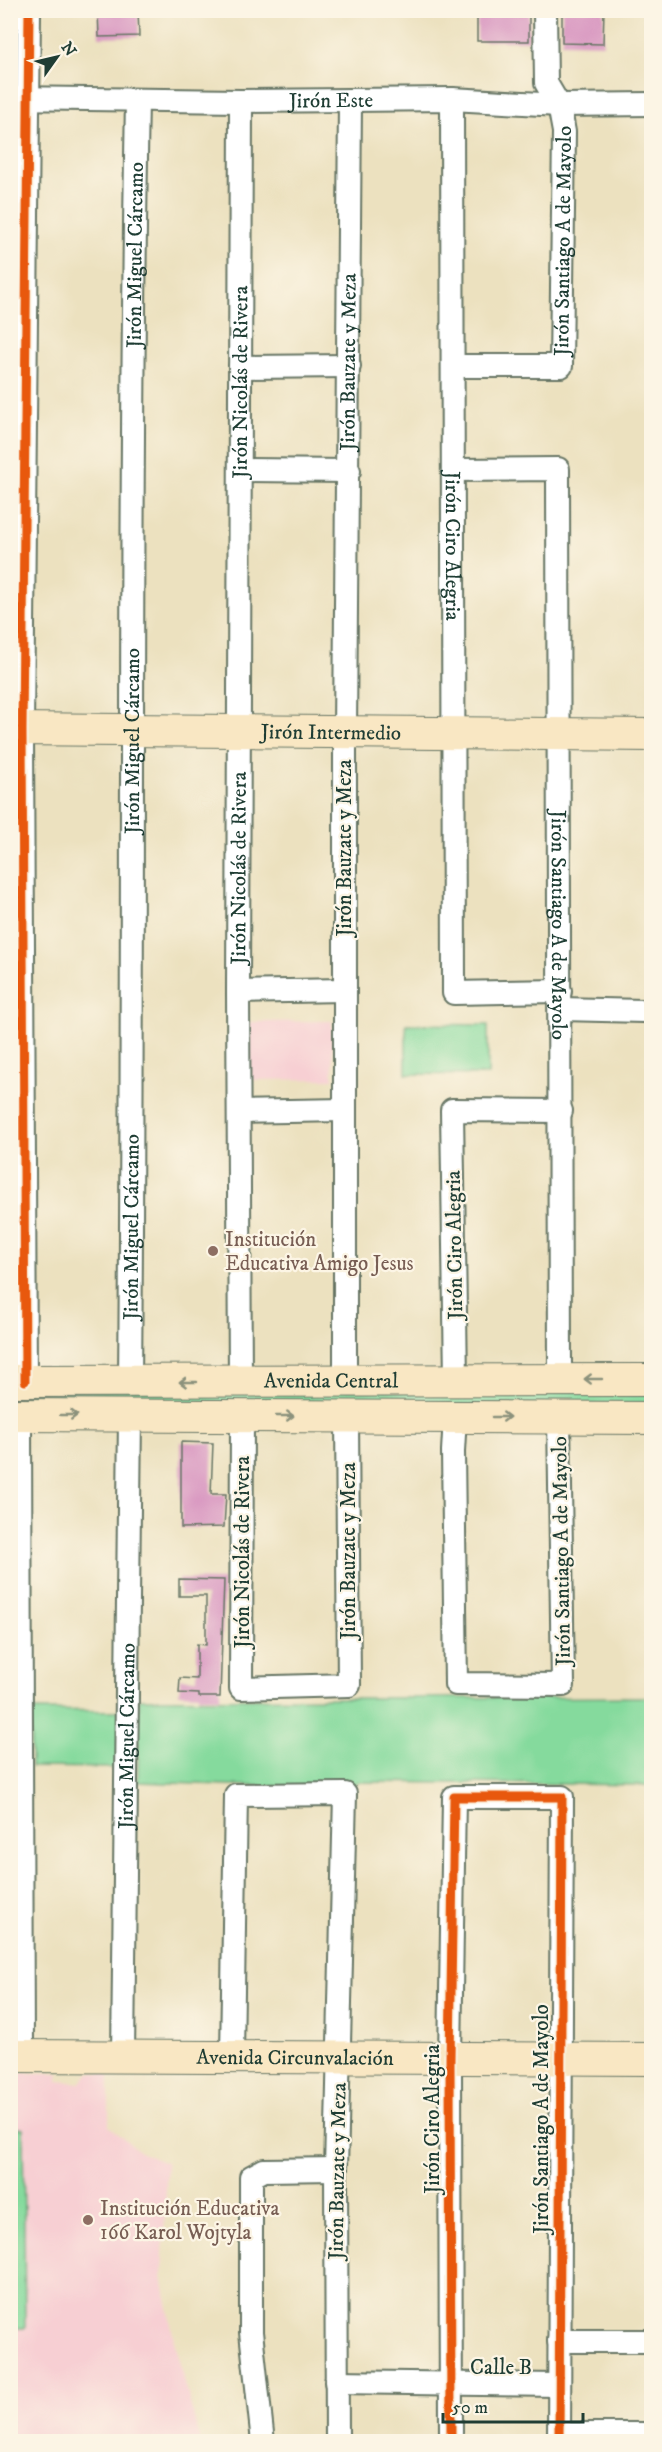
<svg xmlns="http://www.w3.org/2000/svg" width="662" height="2452" font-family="'IM FELL DW Pica',serif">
<rect width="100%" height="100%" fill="#fcf5e5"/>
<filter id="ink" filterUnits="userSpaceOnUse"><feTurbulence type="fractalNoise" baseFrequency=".0167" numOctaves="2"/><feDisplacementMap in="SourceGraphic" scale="12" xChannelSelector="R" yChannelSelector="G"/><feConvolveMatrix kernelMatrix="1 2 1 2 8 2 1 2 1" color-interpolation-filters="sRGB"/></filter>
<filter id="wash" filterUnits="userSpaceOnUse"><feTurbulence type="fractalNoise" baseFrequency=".008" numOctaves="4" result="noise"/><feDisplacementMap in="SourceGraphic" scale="24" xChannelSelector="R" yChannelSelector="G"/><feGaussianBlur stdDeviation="1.35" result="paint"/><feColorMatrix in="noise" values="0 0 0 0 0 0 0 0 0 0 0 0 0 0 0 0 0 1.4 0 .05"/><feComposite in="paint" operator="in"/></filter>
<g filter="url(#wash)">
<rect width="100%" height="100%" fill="#ece1bf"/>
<path fill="#f7cfd3" d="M332 1021 333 1079 249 1080 248 1022Z
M10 2073H59L58 2081 80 2083 89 2073H109V2126L140 2152 167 2164 162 2276 174 2341 200 2441H11Z"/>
<path fill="#85da9d" stroke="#528c68" stroke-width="1.5" d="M406 1024 488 1025V1075L406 1074Z
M10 1388 651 1391 652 1406 11 1405Z
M651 1697V1785L358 1782 349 1789 138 1782 139 1699Z
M31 1710 123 1711V1768L31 1767Z
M23 2128 25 2328H11V2129Z"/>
<g id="blocks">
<path fill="#d793bf" d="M98 10H138L139 36 99 37Z
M477 10H529V41H477Z
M562 10H604L603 44 562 43Z
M181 1442 213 1443 211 1494H226L224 1527 181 1528Z
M179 1579 224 1580 220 1697H199V1694L179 1693 180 1678 197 1679V1644L206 1645V1596H179Z"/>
</g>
</g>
<g filter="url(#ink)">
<use href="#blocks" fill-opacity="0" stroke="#677665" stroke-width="1.5"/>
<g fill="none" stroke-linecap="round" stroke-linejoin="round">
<defs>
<g id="street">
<path id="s1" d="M10 98 241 101 452 99 559 105 652 104"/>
<path id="s2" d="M452 99 454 993 560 991"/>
<path id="s3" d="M454 366H561L564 132 559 105 546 83 545 10"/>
<path d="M240 367 349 366"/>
<path d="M242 470 349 471"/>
<path id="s4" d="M454 470 558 469 560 1379"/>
<path d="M238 992 344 990"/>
<path d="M561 1009 643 1011"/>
<path d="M240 1112 345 1110"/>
<path id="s5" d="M345 1379V732L350 101"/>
<path d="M456 1380 452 1110 561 1111"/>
<path d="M25 1381 22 730 29 10"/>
<path id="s6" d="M130 1381C134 954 129 527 137 100"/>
<path id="s7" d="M240 1382 238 992 241 101"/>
<path d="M20 1415 22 2056"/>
<path d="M242 1416 241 1688 349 1685 347 1417"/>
<path d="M455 1417 453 1451 456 1684 563 1685 559 1418"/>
<path d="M232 2056 236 1795 345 1794 336 2169 337 2442"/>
<path id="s8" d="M123 2057 130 1416"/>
<path d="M559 2341H652"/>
<path d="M336 2382 559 2385"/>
<path d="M559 2434H652"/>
<path d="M263 2442 251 2332V2177L264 2170 336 2169"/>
<path d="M451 2442 450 2059 454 1797H562L559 2442"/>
</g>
<g id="secondary">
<path id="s9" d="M10 729 652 735"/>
<path id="s10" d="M10 1381 652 1380"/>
<path d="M10 1415 652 1418"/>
<path id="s11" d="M10 2056 652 2059"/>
</g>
</defs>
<use href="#street" stroke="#677665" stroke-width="26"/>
<use href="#secondary" stroke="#677665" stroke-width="34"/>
<use href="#street" stroke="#fff" stroke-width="22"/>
<use href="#secondary" stroke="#f9e7c3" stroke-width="32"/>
<defs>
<path id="cycleway" d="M25 1381 22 730 29 10
M451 2442 450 2059 454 1797H562L559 2442"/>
</defs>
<use href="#cycleway" stroke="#fcf5e5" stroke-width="13"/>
<use href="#cycleway" stroke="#e8590c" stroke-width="9"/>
</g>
<defs><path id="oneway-shaft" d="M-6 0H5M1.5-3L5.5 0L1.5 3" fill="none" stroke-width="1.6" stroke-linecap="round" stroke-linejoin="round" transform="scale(1.5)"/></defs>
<g stroke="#8c927c">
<use href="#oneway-shaft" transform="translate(593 1379) rotate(-180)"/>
<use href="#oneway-shaft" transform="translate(188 1382) rotate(-180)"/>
<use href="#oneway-shaft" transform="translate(69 1415)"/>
<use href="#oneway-shaft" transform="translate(285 1416)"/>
<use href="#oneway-shaft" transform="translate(501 1417)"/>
</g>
</g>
<g fill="#8d6e63" stroke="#fcf5e5" stroke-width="2">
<circle cx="213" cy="1251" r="6"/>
<circle cx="88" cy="2220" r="6"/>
</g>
<g text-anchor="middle" stroke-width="4.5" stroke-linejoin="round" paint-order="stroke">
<g font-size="21" fill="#1f3d34" stroke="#fcf5e5">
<text dy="7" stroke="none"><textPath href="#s1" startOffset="321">Jirón Este</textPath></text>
<text dy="7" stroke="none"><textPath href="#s3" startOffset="232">Jirón Santiago A de Mayolo</textPath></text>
<text dy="7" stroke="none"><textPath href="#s6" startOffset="1126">Jirón Miguel Cárcamo</textPath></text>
<text dy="7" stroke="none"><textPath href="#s5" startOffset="1017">Jirón Bauzate y Meza</textPath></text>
<text dy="7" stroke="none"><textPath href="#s7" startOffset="1000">Jirón Nicolás de Rivera</textPath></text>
<text dy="7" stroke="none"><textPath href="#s2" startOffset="447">Jirón Ciro Alegria</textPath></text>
<text dy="7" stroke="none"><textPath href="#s9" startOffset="321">Jirón Intermedio</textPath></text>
<text dy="7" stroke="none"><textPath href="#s6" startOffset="640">Jirón Miguel Cárcamo</textPath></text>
<text transform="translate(344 848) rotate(-90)" y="7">Jirón Bauzate y Meza</text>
<text dy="7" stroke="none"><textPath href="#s7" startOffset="514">Jirón Nicolás de Rivera</textPath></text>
<text dy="7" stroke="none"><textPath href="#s4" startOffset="560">Jirón Santiago A de Mayolo</textPath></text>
<text dy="7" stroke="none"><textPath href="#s6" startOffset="154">Jirón Miguel Cárcamo</textPath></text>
<text transform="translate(454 1245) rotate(-91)" y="7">Jirón Ciro Alegria</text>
<text dy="7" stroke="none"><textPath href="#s10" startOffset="321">Avenida Central</textPath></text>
<text transform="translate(348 1551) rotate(-90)" y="7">Jirón Bauzate y Meza</text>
<text transform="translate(561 1551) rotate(-91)" y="7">Jirón Santiago A de Mayolo</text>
<text transform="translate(242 1552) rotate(-90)" y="7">Jirón Nicolás de Rivera</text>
<text dy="7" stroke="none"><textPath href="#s8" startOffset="321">Jirón Miguel Cárcamo</textPath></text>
<text dy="7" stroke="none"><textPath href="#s11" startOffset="285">Avenida Circunvalación</textPath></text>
<text transform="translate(432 2119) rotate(-90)" y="7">Jirón Ciro Alegria</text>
<text transform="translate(541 2119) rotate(-90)" y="7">Jirón Santiago A de Mayolo</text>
<text transform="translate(337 2171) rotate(-89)" y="7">Jirón Bauzate y Meza</text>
<text x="501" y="2374">Calle B</text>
</g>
<g font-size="21" fill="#785e54" stroke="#fcf5e5" text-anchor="start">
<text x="225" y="1246">Institución<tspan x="225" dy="24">Educativa Amigo Jesus</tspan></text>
<text x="100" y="2215">Institución Educativa<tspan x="100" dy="24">166 Karol Wojtyla</tspan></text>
</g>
</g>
<rect width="662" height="2452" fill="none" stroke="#fcf5e5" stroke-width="36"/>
<g transform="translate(57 57) rotate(56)" stroke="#fcf5e5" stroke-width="4.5" paint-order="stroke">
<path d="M0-4.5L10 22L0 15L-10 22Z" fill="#1f3d34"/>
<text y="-9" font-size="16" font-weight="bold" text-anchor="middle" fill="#1f3d34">N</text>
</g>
<path d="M443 2413v9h140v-9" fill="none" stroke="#1f3d34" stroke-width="3"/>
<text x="452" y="2413" font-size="18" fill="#1f3d34" stroke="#fcf5e5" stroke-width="4.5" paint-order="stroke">50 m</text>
</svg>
